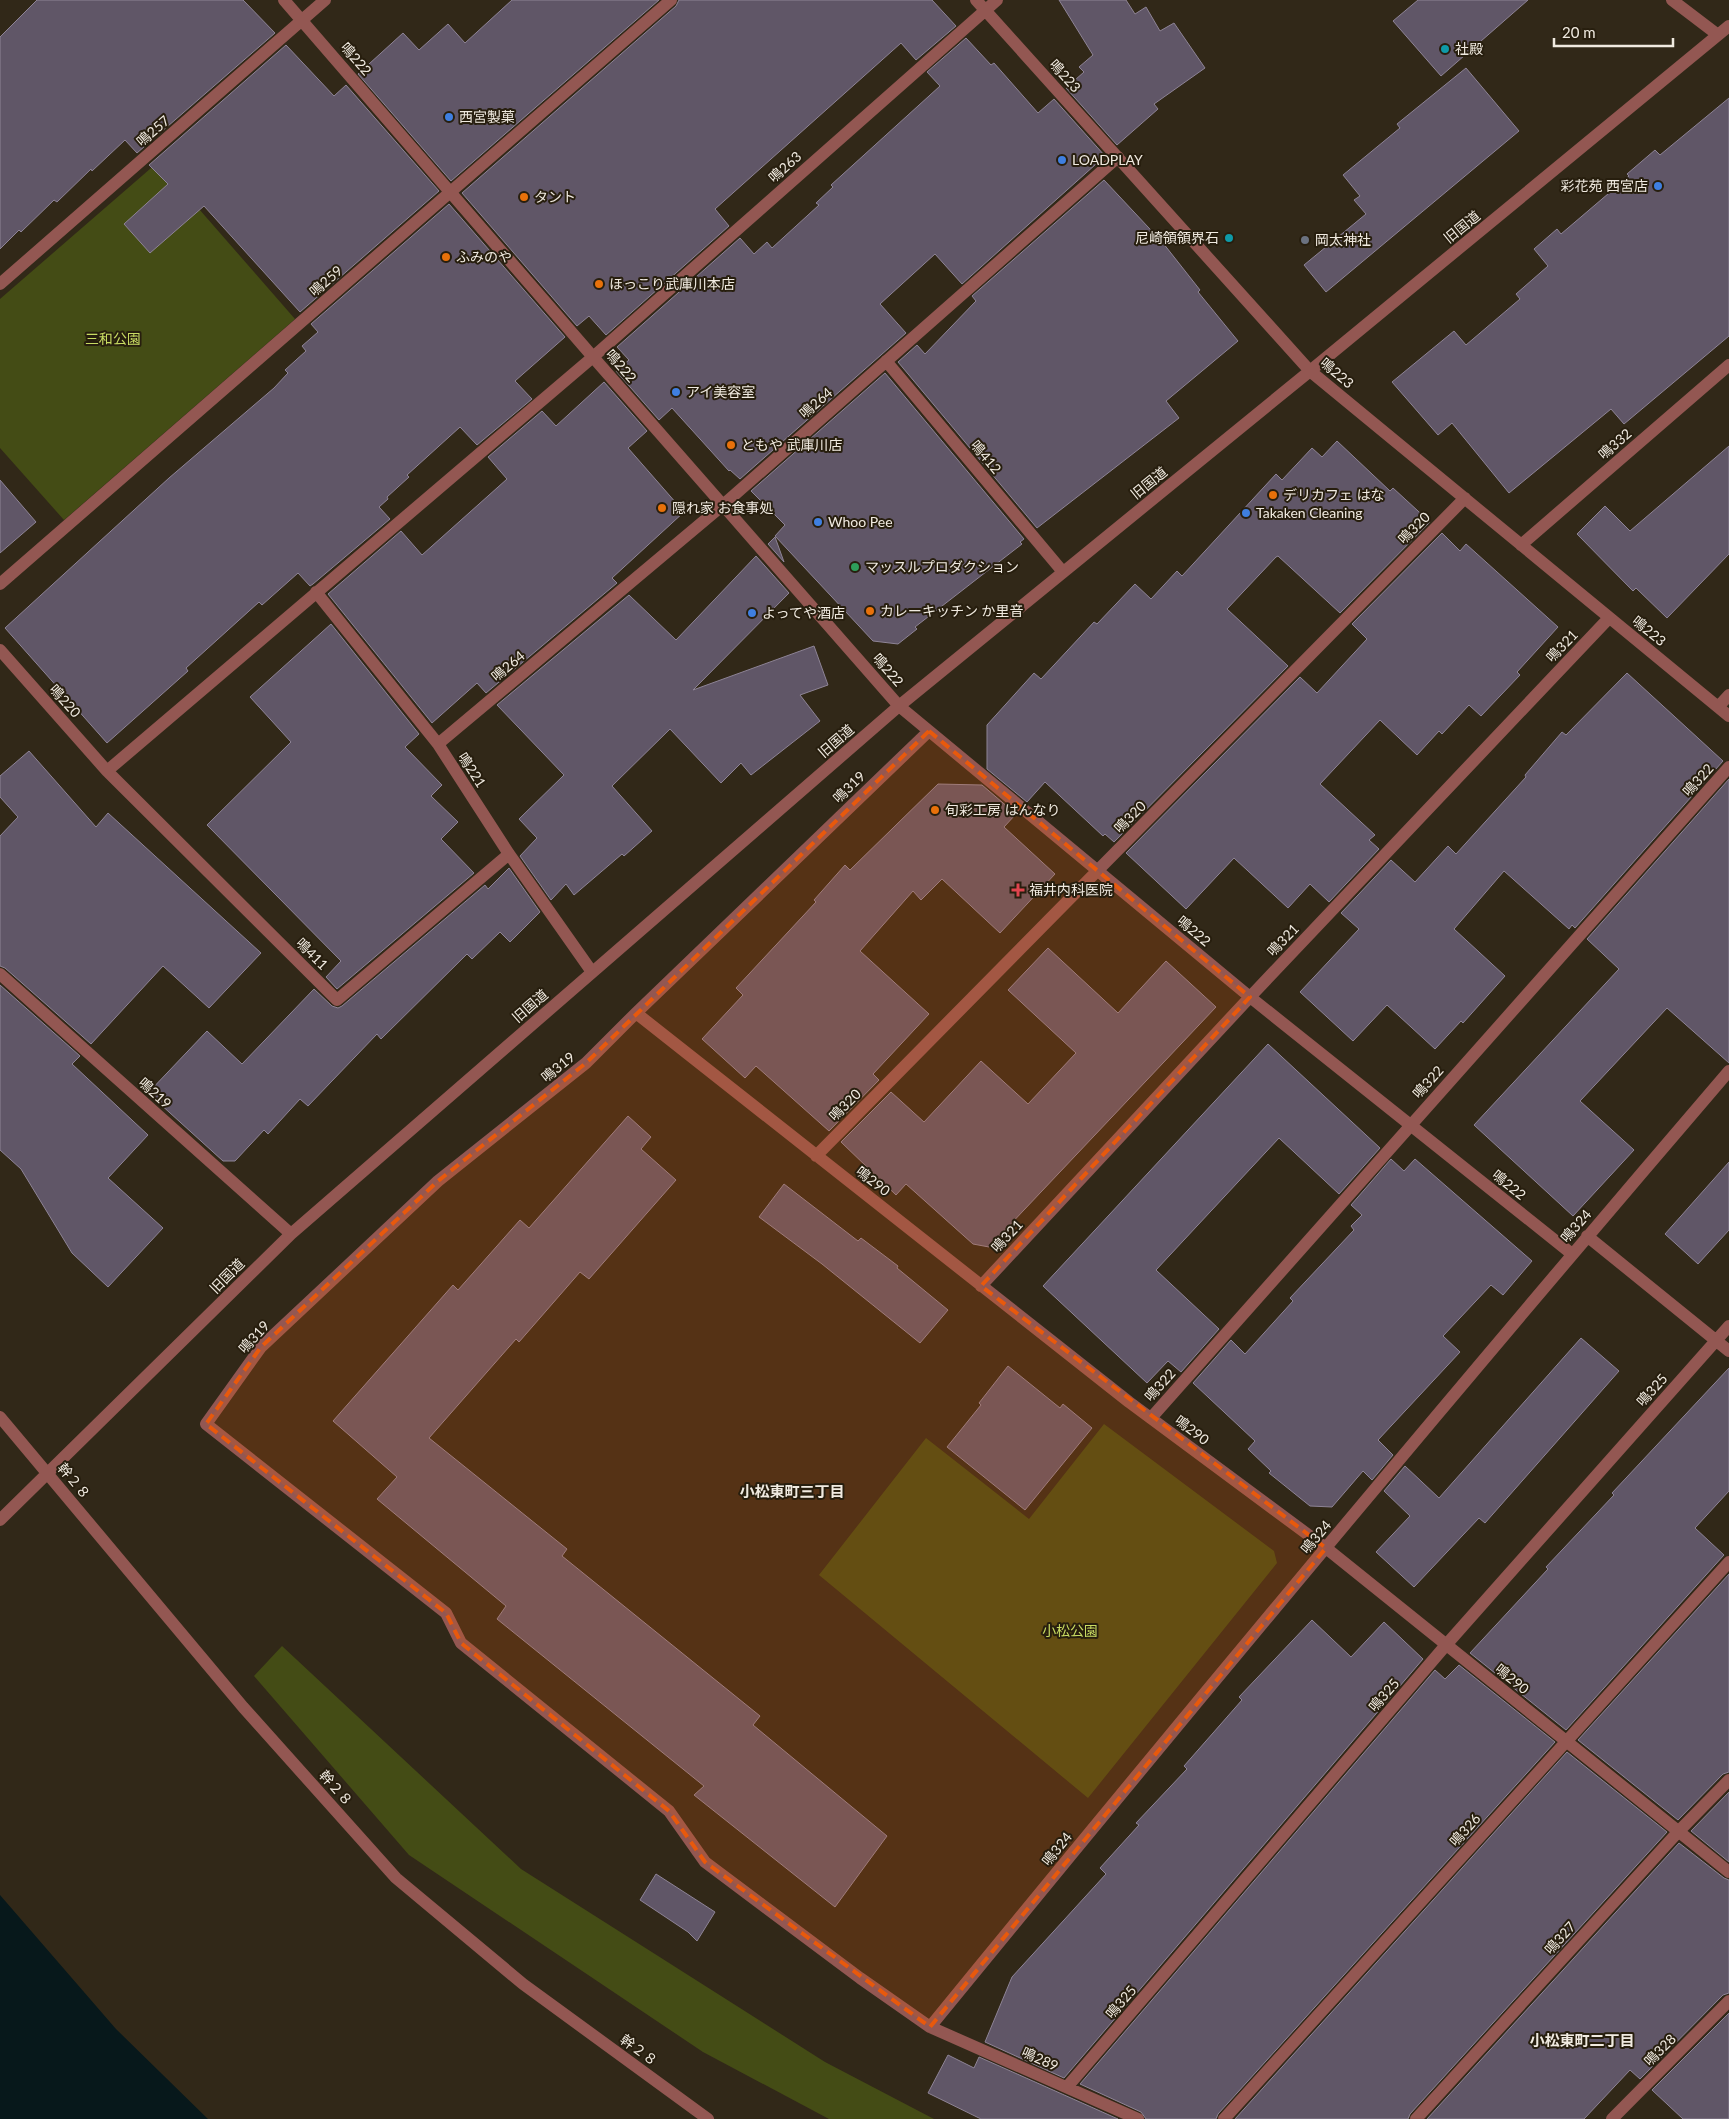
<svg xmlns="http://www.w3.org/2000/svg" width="1729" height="2119" font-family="Lato,'Noto Sans JP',sans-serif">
<rect width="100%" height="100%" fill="#312818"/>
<path fill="#444c15" d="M158 162 295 319 64 520 0 448V299Z
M1104 1424 1274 1551 1277 1563 1088 1798 819 1575 926 1438 1029 1519Z
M282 1646 521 1869 825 2062 934 2119H829L703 2052 409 1855 254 1676Z"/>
<path fill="#07181b" d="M0 1895 116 2029 208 2119H0Z"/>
<path fill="#605667" stroke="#8e8496" d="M37 0H243L275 33 137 153 125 140 92 171 91 169 57 202 54 200 21 232 19 230 0 249V37Z
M512 0H659L451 181 358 74 403 33 419 50 448 24 465 43Z
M679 0H932L956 26 916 60 901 43 715 209 729 226 606 335 589 316 577 326 462 193 676 6Z
M1059 0H1126L1135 14 1146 7 1160 31 1174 23 1205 68 1154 104 1158 109 1117 145 1066 88 1084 72 1079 67 1093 55Z
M1418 0H1528L1441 76 1393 21Z
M966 38 991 65 994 63 1038 113 1054 99 1105 156 962 284 935 254 880 304 906 333 740 479 730 470 729 471 672 408 659 420 616 371 629 360 617 347 740 238 754 254 767 242 772 248 819 205 816 203 833 187 831 185 940 86 927 72Z
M286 45 334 96 346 85 439 191 300 312 204 206 150 253 124 224 168 184 149 165Z
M1466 68 1519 131 1326 292 1304 265 1366 214 1354 200 1360 196 1343 175 1400 128 1397 124Z
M1729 98V336L1624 424 1611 409 1509 493 1452 423 1438 435 1392 382 1454 331 1466 345 1520 299 1516 294 1548 266 1534 249 1557 229 1561 234 1629 176 1627 174 1655 150 1660 155Z
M1104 180 1163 243 1200 290 1198 292 1238 341 1166 401 1179 418 1037 528 898 362 917 345 925 354 976 301 972 296Z
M449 204 565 337 515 381 532 399 477 445 460 427 407 475 409 477 387 497 388 499 379 507 390 519 313 584 310 586 298 573 262 605 259 602 186 668 188 671 107 743 5 628 169 478 274 388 288 373 285 370 306 351 302 346 318 332 311 324Z
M885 373 1024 539 1020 542 1022 544 915 627 917 629 898 644 873 641 775 536 785 525 751 491Z
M604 382 647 431 628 448 684 512 612 578 617 583 486 693 477 683 432 723 328 594 401 531 422 555 507 479 488 457 542 411 556 426Z
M1337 441 1390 491 1393 488 1430 522 1340 613 1278 556 1276 557 1227 609 1288 666 1114 842 1105 834 1103 836 1045 782 1027 802 987 769V725L1034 673 1041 679 1094 622 1097 624 1135 584 1151 599 1177 571 1182 576 1276 474 1282 480 1312 448 1322 457Z
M1729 446V554L1667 618 1636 588 1633 591 1577 534 1605 506 1630 531Z
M0 480 36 522 0 553Z
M1442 533 1460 551 1466 544 1558 627 1517 672 1520 675 1481 716 1469 705 1442 734 1439 731 1417 755 1380 720 1320 784 1375 835 1369 840 1379 849 1329 902 1310 884 1288 908 1234 858 1186 909 1126 853 1300 677 1317 693 1367 639 1352 624Z
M775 537 784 562 768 544Z
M756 556 789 593 693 690 814 646 828 685 800 695 820 721 751 775 741 763 721 783 670 729 612 786 652 831 624 856 622 854 574 895 566 884 551 900 520 856 537 838 519 819 564 775 497 705 629 595 676 640Z
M331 624 419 734 405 747 442 785 431 796 458 822 441 839 474 873 337 989 326 977 341 961 207 825 291 742 250 697Z
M1627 673 1723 761 1575 928 1572 925 1569 929 1504 871 1454 929 1505 976 1463 1023 1461 1021 1435 1049 1387 1005 1353 1041 1300 992 1359 929 1341 913 1391 860 1415 882 1448 846 1456 854 1526 777 1525 775 1562 732 1566 735Z
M29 751 96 827 108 813 261 953 209 1008 163 966 91 1044 5 968 0 966V836L18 817 0 797V776Z
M1729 779V1063L1667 1008 1580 1101 1634 1150 1573 1216 1474 1125 1619 969 1587 939Z
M938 784 982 785 1016 814 1004 827 1055 874 1000 933 942 879 921 900 913 891 860 951 929 1014 873 1074 879 1080 829 1131 756 1066 745 1078 702 1039 743 995 736 988 816 902 814 900 845 865 850 870Z
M509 868 540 912 510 942 500 932 472 959 467 954 381 1039 377 1034 308 1106 300 1099 268 1134 264 1130 235 1161H223L148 1093 207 1031 242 1064 314 989 332 1006 338 1008 342 1006 485 885 488 889Z
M1048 948 1118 1013 1166 961 1216 1007 989 1247 973 1244 906 1184 896 1195 841 1142 891 1092 924 1122 981 1061 1028 1104 1076 1053 1008 990Z
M0 985 80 1056 72 1064 148 1135 108 1178 163 1228 108 1287 72 1253 21 1169 0 1150Z
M1268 1044 1380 1148 1339 1194 1279 1138 1156 1270 1219 1329 1181 1372 1168 1361 1147 1383 1043 1286Z
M628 1116 651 1137 641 1149 676 1180 589 1279 580 1272 519 1342 516 1339 429 1438 567 1549 562 1556 760 1716 753 1725 887 1836 835 1907 694 1795 704 1786 497 1619 506 1606 377 1499 397 1477 333 1421 453 1285 458 1290 520 1220 529 1228Z
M1391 1159 1404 1171 1415 1159 1532 1261 1503 1295 1491 1285 1443 1336 1460 1352 1378 1440 1393 1455 1372 1480 1363 1471 1332 1507 1310 1506 1269 1473 1271 1471 1248 1449 1255 1441 1193 1383 1231 1340 1245 1354 1293 1301 1290 1298 1354 1230 1351 1226 1362 1215 1351 1205Z
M1729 1162V1230L1698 1264 1665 1234Z
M784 1184 858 1241 861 1238 898 1266 897 1268 948 1310 920 1343 822 1264 759 1217Z
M1581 1338 1619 1371 1485 1523 1479 1518 1414 1587 1376 1552 1410 1516 1384 1491 1405 1466 1439 1498Z
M1008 1366 1060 1408 1063 1404 1092 1428 1025 1510 947 1447 981 1405 979 1403Z
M1729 1368V1491L1695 1528 1724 1555 1566 1730 1470 1653 1548 1569 1546 1567 1614 1495 1612 1493Z
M1729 1574V1772L1723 1774 1678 1820 1578 1740Z
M1312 1620 1351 1657 1384 1622 1423 1659 1064 2078 985 2042 1012 1977 1106 1874 1100 1868 1139 1825 1136 1823 1187 1769 1184 1766 1242 1700 1239 1697Z
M1459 1665 1555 1742 1218 2114 1216 2119H1146L1141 2112 1080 2084 1435 1670 1445 1679Z
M1567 1752 1667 1832 1410 2114 1408 2119H1235Z
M1729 1792V1862L1691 1831Z
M1679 1843 1724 1878 1729 1880V1993L1723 1995 1640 2079 1630 2070 1584 2119H1427Z
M656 1874 715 1912 697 1941 688 1932 640 1900Z
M1729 2013V2119H1683L1652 2090Z
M948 2055 974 2068 979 2057 1118 2119H981L928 2093Z"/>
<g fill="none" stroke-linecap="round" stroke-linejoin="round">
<path stroke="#935752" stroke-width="12" d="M284 0 593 357 899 706 1250 997 1572 1254
M976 0 1310 371 1729 716
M1672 0 1718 35
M0 284 325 0
M886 361 1063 572
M1521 545 1729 365
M0 584 671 0
M316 592 438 744 509 854 592 972
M0 650 107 771 337 1000 509 854
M1718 707 1729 695
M929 731 636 1013 586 1063 438 1181 261 1347 206 1424 446 1613 461 1643 669 1811 705 1862 860 1978 930 2027 1138 2119
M438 744 723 505 1118 157
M107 771 593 357 997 0
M0 974 291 1234
M636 1013 1129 1402 1326 1548 1729 1872
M816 1156 1465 498
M1587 1236 1729 1351
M981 1286 1250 997 1609 618
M0 1417 243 1707 396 1878 523 1984 708 2119
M1151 1418 1729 767
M0 1520 291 1234 899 706 1310 371 1729 26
M930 2027C1193 1705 1459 1386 1729 1071
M1067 2087 1446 1645 1729 1326
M1224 2119 1729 1562
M1416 2119 1678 1832 1729 1780
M1612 2119 1729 2001"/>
</g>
<path fill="#e8590c" fill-opacity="0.2" stroke="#e8590c" stroke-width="4" stroke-dasharray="10 6" stroke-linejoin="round" d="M929 731 1250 997 981 1286 1326 1548 930 2027 705 1862 669 1811 461 1643 446 1613 206 1424 261 1347 438 1181 586 1063Z"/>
<g fill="#0f9aa8" stroke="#271e0e" stroke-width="2">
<circle cx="1445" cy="49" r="5"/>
<circle cx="1229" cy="238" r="5"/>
</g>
<g fill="#3f7fe0" stroke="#271e0e" stroke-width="2">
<circle cx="449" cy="117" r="5"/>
<circle cx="1062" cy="160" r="5"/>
<circle cx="1658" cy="186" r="5"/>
<circle cx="676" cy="392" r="5"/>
<circle cx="1246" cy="513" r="5"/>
<circle cx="818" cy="522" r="5"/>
<circle cx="752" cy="613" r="5"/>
</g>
<g fill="#e8710a" stroke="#271e0e" stroke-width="2">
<circle cx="524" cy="197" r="5"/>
<circle cx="446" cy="257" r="5"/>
<circle cx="599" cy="284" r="5"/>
<circle cx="731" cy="445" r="5"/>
<circle cx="1273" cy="495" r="5"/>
<circle cx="662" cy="508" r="5"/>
<circle cx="870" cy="611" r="5"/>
<circle cx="935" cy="810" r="5"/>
</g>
<circle fill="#6b7280" stroke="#271e0e" stroke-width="2" cx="1305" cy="240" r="5"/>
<circle fill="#2e9e5b" stroke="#271e0e" stroke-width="2" cx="855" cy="567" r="5"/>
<path fill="#e0444e" stroke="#271e0e" stroke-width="2" d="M1015.5 882.5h5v5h5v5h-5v5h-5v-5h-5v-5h5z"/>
<g text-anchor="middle" stroke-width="4" stroke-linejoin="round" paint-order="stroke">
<g font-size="14" fill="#f0eae0" stroke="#271e0e" text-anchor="start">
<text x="1455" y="54">社殿</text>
<text x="459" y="122">西宮製菓</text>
<text x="1072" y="165">LOADPLAY</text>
<text x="1648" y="191" text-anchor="end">彩花苑 西宮店</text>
<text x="534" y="202">タント</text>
<text x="1219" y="243" text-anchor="end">尼崎領領界石</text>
<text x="1315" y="245">岡太神社</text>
<text x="456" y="262">ふみのや</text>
<text x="609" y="289">ほっこり武庫川本店</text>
<text x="686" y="397">アイ美容室</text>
<text x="741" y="450">ともや 武庫川店</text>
<text x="1283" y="500">デリカフェ はな</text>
<text x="672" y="513">隠れ家 お食事処</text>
<text x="1256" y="518">Takaken Cleaning</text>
<text x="828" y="527">Whoo Pee</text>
<text x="865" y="572">マッスルプロダクション</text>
<text x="880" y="616">カレーキッチン か里音</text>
<text x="762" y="618">よってや酒店</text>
<text x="945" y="815">旬彩工房 はんなり</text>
<text x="1029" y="895">福井内科医院</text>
</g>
<g font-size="14" fill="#f0eae0" stroke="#271e0e">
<text transform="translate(356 59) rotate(49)" y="5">鳴222</text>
<text transform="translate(1065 76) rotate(48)" y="5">鳴223</text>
<text transform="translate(153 131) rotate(-41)" y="5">鳴257</text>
<text transform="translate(785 167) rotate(-42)" y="5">鳴263</text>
<text transform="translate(1462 227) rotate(-39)" y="5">旧国道</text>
<text transform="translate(326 281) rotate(-41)" y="5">鳴259</text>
<text transform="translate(621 366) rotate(49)" y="5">鳴222</text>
<text transform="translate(1337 373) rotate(40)" y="5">鳴223</text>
<text transform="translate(816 403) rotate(-41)" y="5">鳴264</text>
<text transform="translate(1615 444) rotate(-41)" y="5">鳴332</text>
<text transform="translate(986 457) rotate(50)" y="5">鳴412</text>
<text transform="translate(1149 483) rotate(-39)" y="5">旧国道</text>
<text transform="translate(1414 528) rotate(-45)" y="5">鳴320</text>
<text transform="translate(1649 631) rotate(39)" y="5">鳴223</text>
<text transform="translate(1562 646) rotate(-46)" y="5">鳴321</text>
<text transform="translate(508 666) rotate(-40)" y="5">鳴264</text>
<text transform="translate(888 670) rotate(49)" y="5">鳴222</text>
<text transform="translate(65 701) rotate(48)" y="5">鳴220</text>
<text transform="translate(836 741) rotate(-41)" y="5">旧国道</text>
<text transform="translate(472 770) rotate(57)" y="5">鳴221</text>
<text transform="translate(1698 780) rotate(-48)" y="5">鳴322</text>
<text transform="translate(849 787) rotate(-44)" y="5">鳴319</text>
<text transform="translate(1130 817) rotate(-45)" y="5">鳴320</text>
<text transform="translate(1194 931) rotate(40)" y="5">鳴222</text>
<text transform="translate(1283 940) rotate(-46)" y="5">鳴321</text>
<text transform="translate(312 954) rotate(45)" y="5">鳴411</text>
<text transform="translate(530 1006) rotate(-41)" y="5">旧国道</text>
<text transform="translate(558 1067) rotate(-39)" y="5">鳴319</text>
<text transform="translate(1428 1082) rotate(-48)" y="5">鳴322</text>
<text transform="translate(155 1093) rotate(42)" y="5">鳴219</text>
<text transform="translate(845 1105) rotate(-45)" y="5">鳴320</text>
<text transform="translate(873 1181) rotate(38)" y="5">鳴290</text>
<text transform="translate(1509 1185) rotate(39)" y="5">鳴222</text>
<text transform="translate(1576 1226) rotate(-49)" y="5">鳴324</text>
<text transform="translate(1007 1236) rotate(-47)" y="5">鳴321</text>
<text transform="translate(227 1276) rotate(-45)" y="5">旧国道</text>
<text transform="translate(254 1337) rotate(-48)" y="5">鳴319</text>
<text transform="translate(1160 1385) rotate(-48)" y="5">鳴322</text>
<text transform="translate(1652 1390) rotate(-48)" y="5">鳴325</text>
<text transform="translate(1192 1430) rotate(37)" y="5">鳴290</text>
<text transform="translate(74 1481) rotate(50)" y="5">幹２８</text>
<text transform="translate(1316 1537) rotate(-50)" y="5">鳴324</text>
<text transform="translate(1512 1679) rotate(39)" y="5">鳴290</text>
<text transform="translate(1384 1695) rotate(-49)" y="5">鳴325</text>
<text transform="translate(336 1788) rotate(48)" y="5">幹２８</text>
<text transform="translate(1465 1830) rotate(-48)" y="5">鳴326</text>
<text transform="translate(1057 1849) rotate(-51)" y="5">鳴324</text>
<text transform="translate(1560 1938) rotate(-48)" y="5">鳴327</text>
<text transform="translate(1121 2002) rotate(-49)" y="5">鳴325</text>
<text transform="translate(639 2050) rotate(36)" y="5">幹２８</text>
<text transform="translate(1660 2050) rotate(-45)" y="5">鳴328</text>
<text transform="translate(1040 2059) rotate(24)" y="5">鳴289</text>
</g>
<g font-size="14" fill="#c8db62" stroke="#271e0e">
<text x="113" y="344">三和公園</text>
<text x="1070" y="1636">小松公園</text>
</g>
<g font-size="15" font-weight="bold" fill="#f0eae0" stroke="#271e0e">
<text x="792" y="1497">小松東町三丁目</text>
<text x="1582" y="2046">小松東町二丁目</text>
</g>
</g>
<path d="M1554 38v8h119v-8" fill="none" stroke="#f0eae0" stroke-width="2.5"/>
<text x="1562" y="38" font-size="15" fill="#f0eae0" stroke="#271e0e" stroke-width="4" paint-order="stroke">20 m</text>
</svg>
